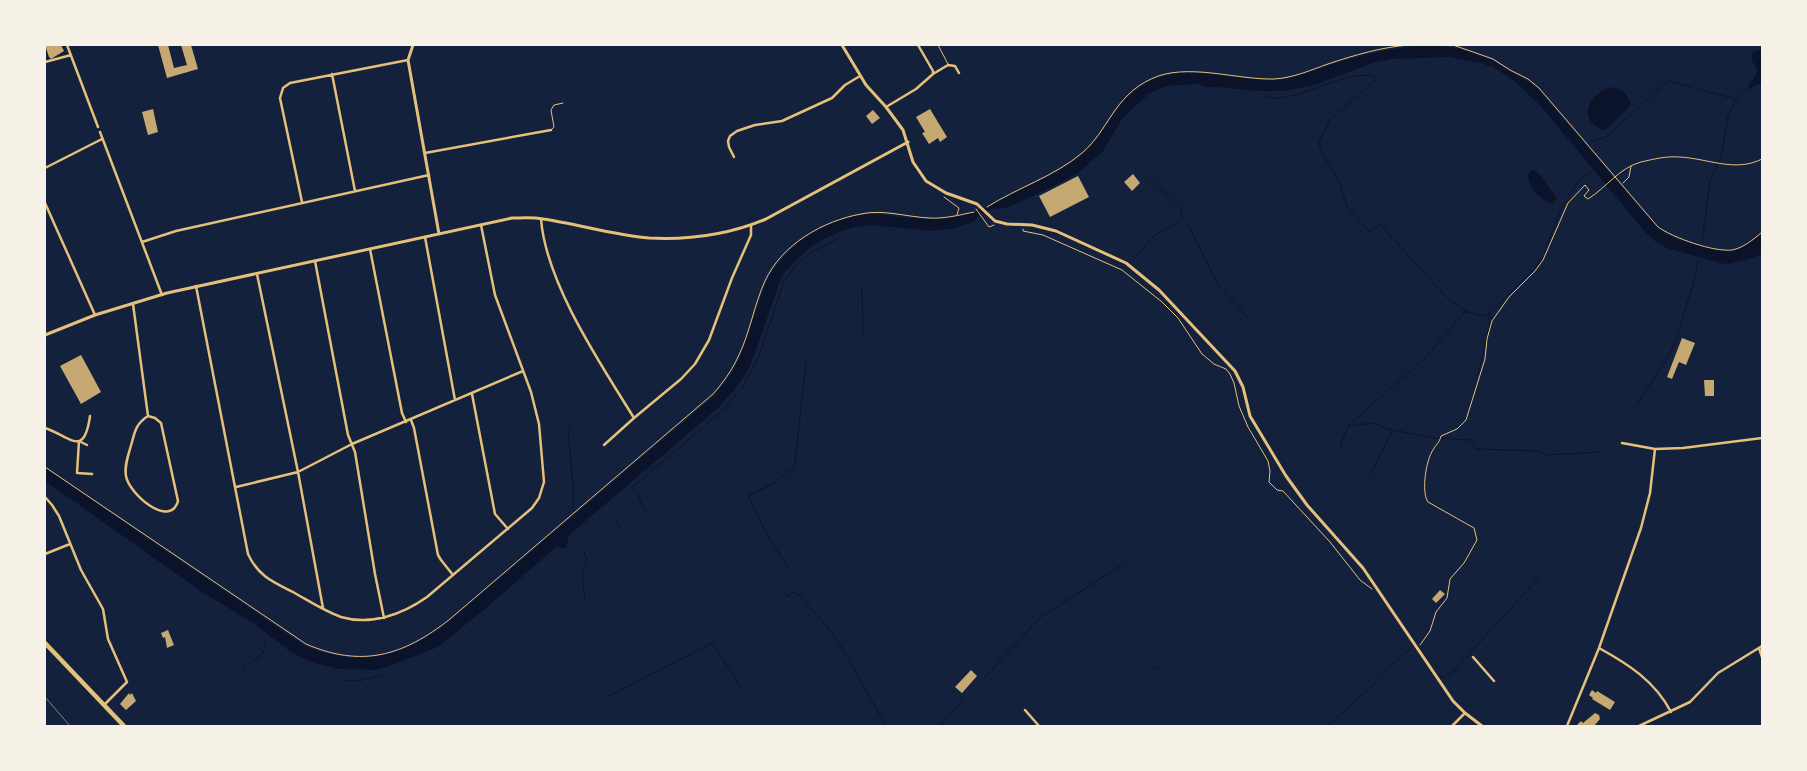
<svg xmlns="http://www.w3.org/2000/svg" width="1807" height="771" font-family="Figtree,sans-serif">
<rect width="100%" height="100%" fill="#14213d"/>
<path fill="#0b132b" d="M1426 45C1449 46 1471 49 1491 60 1497 63 1502 67 1508 70 1519 77 1528 80 1538 89L1650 220 1666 234 1675 239 1720 250 1738 249 1762 235V254L1746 260 1727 264 1720 263 1667 248 1656 242 1644 231 1540 105 1513 80 1492 66 1489 67 1485 64 1449 57 1392 59 1373 63 1314 85 1283 91H1255L1217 87H1205L1198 84 1167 86 1150 93 1131 110 1122 119 1103 151 1079 172 1060 183 1009 207 993 209 978 216 973 222 955 228 932 231 872 225 851 228 835 234 818 242 806 251 792 264 782 276 749 369 736 388 717 409 582 524 569 535 566 548 563 549 558 547 555 548 486 608 438 647 387 667 374 670 340 669 314 663 292 653 253 623 202 592 45 481V468L305 646C354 667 397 659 441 628L714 396 730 375 739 359 766 282C786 244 831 214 875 214 884 214 893 216 902 217 933 220 959 219 988 206 1017 188 1051 179 1078 158 1107 136 1116 95 1152 80 1191 63 1236 81 1276 80 1295 79 1312 70 1330 65 1362 54 1393 48 1426 45Z
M1762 50V82L1750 89 1748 85 1756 75 1757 67C1751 62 1751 59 1753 52Z
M1607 88C1610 88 1613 87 1616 88 1623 89 1630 98 1631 105L1607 129 1602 130C1599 128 1595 126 1592 123 1581 110 1594 94 1607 88Z
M1532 169 1539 174 1557 198 1553 204C1539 199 1529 189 1528 175Z"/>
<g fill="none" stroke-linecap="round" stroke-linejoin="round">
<path stroke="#0b132b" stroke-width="1" d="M1698 89 1736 99
M1266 96C1283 105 1329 81 1350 77 1357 75 1366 76 1373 75L1375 80 1330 120 1319 142 1321 152 1339 181 1347 207 1369 231 1380 224 1446 297 1465 311 1482 316 1489 314
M1591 142 1607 136 1668 81 1691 87
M1148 177 1181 208 1182 219 1190 229 1217 283 1250 320
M1702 243 1710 181 1721 157 1728 116 1736 99 1749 87
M1137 255 1154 236 1181 220
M862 287 863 334
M1679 330 1693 284 1698 260
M1478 375 1490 322 1489 314 1535 268 1543 257 1559 213 1580 178 1590 173
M1638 403 1670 354 1678 334
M571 426 568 431 573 483V511
M1348 426 1373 423 1388 429 1434 438 1471 440 1476 449 1539 451 1547 455 1602 452
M1340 447 1348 426 1425 358 1465 312
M1370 475 1392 431
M633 485 635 489
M634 486 723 410 743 386 759 356 784 281 795 266 810 253 839 238
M637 493 646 514
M616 519 621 530
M584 551 587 561C578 573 585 589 585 602
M788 567 766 533 748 495 774 484 795 465 806 362
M783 589 788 597 794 592 799 595 826 625 843 649 886 726
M1117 621 1118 619
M265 640V645
M1132 641 1136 638
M1150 662 1154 660
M249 665 263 653 265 648
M1154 669 1162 666
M242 672 246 668
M1439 674 1441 678 1453 672 1539 577
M984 678 1041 617 1123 564
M345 680 359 681 382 675
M609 696 712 643 741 687
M940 726 964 699
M1327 726 1368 690 1394 663 1409 650"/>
</g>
<path fill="#c6a872" d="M45 45H61L64 51 51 59 49 57Z
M158 45H168L174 68 187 65 181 45H191L198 69 167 78Z
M153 109 158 132 148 135 142 112Z
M930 109 947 137 940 142 938 138 929 144 922 133 925 132 916 117Z
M873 110 880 118 872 124 866 116Z
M1133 174 1140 183 1132 191 1124 182Z
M1078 176 1089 197 1050 217 1039 196Z
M1682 338 1695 343 1686 365 1679 362 1672 379 1667 377Z
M81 355 101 392 81 404 60 366Z
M1704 380H1714V396H1705Z
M1440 590 1445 594 1436 603 1432 599Z
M168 630 174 645 167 648 165 637 163 638 161 633Z
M971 670 977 676 962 693 955 687Z
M1592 690 1596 693 1597 691 1615 702 1610 710 1592 699 1593 698 1589 695Z
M129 693 130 695 132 693 136 701 126 710 120 704Z
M1595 713 1599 715 1600 719 1594 726 1577 725 1581 721 1583 723Z"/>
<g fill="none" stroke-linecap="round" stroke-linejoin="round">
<path stroke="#e5c07b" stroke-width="1" d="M1453 45 1493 59 1510 70 1528 79 1539 88 1658 227C1674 238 1713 252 1732 250 1743 248 1753 240 1762 232
M1623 183 1629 177 1631 166
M944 197 959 208 957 215
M987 207C1017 188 1055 176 1082 153 1109 130 1113 97 1151 79 1186 62 1236 80 1274 79 1293 78 1311 70 1328 64 1355 55 1382 47 1409 45
M976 209 989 227 994 225
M1023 229V231L1043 235 1122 270 1162 302 1178 318 1202 354 1214 364 1226 369 1230 374 1234 383 1239 406 1248 427 1268 461 1270 471 1269 482 1277 490 1283 491 1330 542 1360 580 1372 589
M45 467 306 644C362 668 403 656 450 619L713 394C723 383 732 370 738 357 750 333 754 305 765 281 782 244 823 221 861 214 883 209 907 217 929 218 944 219 960 215 974 212
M1420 645 1430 631 1436 612 1447 598 1450 579 1464 563 1477 540 1474 528 1428 502C1421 492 1426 460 1433 450 1436 444 1439 444 1441 436L1457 429 1466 420 1485 359 1487 339 1492 321 1509 297 1535 271 1543 260 1568 203 1585 185 1589 190 1584 196 1588 199C1607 187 1619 168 1641 162 1654 159 1666 156 1679 157 1707 158 1735 173 1762 159"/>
<path stroke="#e5c07b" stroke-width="1" d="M938 45 948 64
M551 130 554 127 551 110 554 105 563 103"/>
<path stroke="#e5c07b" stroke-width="2.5" d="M67 45 98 127
M45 62 71 55
M332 74 355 191
M933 74 948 65 955 66 959 73
M886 107 916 89 933 74V71L918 45
M100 132 162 295
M425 153 551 130
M734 157 729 147 728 141 730 136 737 131 755 125 782 121 832 98 845 85 860 76
M45 168 102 139
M302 202 280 98 283 88 290 83 408 60
M45 203 95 315
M541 219C546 283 600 363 634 418
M425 237 455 400
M142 242 176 231 429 175
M370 249 402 413 406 422
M315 261 348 435 355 452 375 574 384 618
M257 274 298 472 323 608
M196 286 248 554C258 576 273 582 293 592 309 601 324 611 341 617 371 626 403 614 427 597L532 508 539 498 544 482 539 424 531 392 495 295 481 225
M133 304 148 416
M472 394 495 514 508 529
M148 416 155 418 161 423 178 501C170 529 129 494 126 476 124 465 129 453 132 442 135 430 137 423 148 416Z
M411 420 414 428 438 555 441 560 453 575
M45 428C70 436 84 459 90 416
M1622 443 1655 449 1683 448 1762 438
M87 445 79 441 77 473 92 474
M604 445 634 418 681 379 695 364 709 340 732 278 751 235V225
M236 487 298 472 352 444 523 371
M45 497 52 505 59 516 81 570 103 609 108 639 127 682 104 705
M45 554 70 544
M1599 648C1628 664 1655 681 1671 712
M1759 648 1762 657
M1473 657 1494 681
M1025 710 1039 726
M1452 726 1465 713
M1567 726 1599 648 1641 528 1650 493 1655 449
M1639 726 1690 702 1718 673 1762 646"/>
<path stroke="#e5c07b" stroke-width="3" d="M413 45 408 60 439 234
M842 45 866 85 886 107 903 130 913 162 926 181 946 193 977 204 995 221 1007 224 1032 225 1056 231 1126 263 1159 290 1235 371 1243 387 1250 416 1286 476 1307 505 1363 568 1453 701 1465 713 1482 726
M45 335 95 315 167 293 512 218C522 218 533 217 543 219 578 224 613 235 649 238 688 240 730 234 766 219L908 142"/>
<path stroke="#e5c07b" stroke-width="4.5" d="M45 643 124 726"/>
<path stroke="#918062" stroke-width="1" d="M45 697 70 726"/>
</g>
<rect width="1807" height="771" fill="none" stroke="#f6f1e7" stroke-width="92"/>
</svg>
